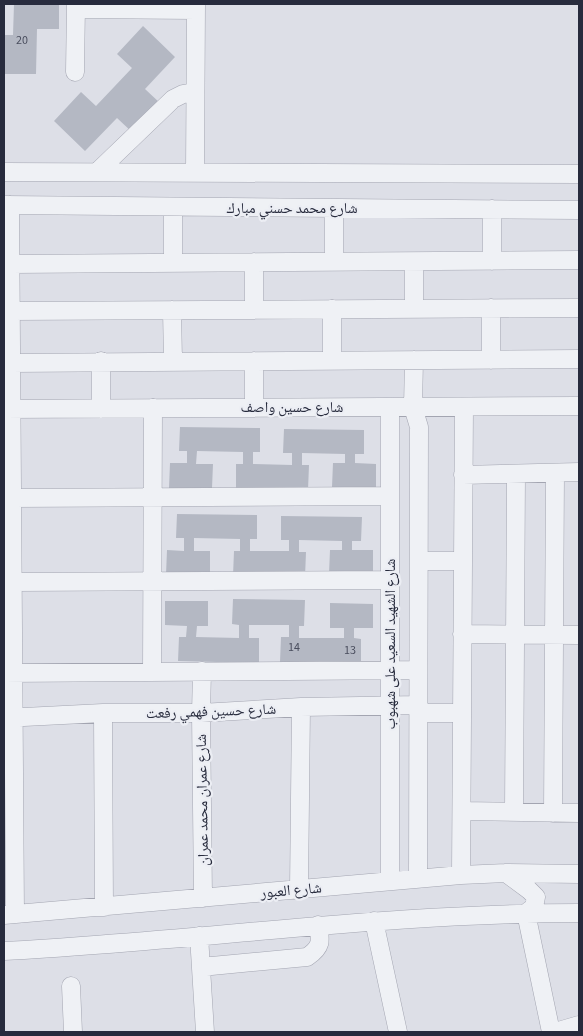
<svg xmlns="http://www.w3.org/2000/svg" width="583" height="1036" font-family="'Source Sans 3','Noto Naskh Arabic',sans-serif">
<rect width="100%" height="100%" fill="#dddfe7"/>
<path fill="#b4b8c3" d="M14 4H59V29H37L36 74H4V35H13Z
M143 26 175 57 145 89 161 104 133 133 117 118 85 151 54 121 81 92 96 106 132 68 117 54Z
M180 427 260 428V452H253V464L292 465V453H283L284 429 364 430V454H355V463L376 464V488L332 487 333 463H345V454L302 453V465H309L308 490 236 489V464H243V452L197 451 196 464H213L212 488H169L170 463H187V451H179Z
M177 514 257 515V539H250V551H289V540H281V516L362 517 361 541H352V550H373V575L329 574 330 550H342V541L299 540V552H306L305 577 233 576 234 551H240V539L194 538V551H210V575H166L167 550 184 551V538H176Z
M233 599 305 600 304 626H299V638H344V628H330V603L373 604V628H354V638L361 639V663L280 662 281 637H289V625H249V638H259V663L178 661 179 637H186L187 626 165 625V601H208V626H197L196 637 239 638V625L232 624Z"/>
<g fill="none" stroke-linecap="round" stroke-linejoin="round">
<defs>
<path id="minor" d="M76 9 196 10
M75 72 76 4
M4 172 579 174
M97 172 173 99 183 94 194 92
M195 173 196 4
M4 205 579 210
M10 205 15 914
M173 207V263
M492 261V209
M254 262V310
M334 262V208
M414 262V309
M11 264 579 260
M172 310 173 361
M11 311 579 308
M332 360V309
M414 360 413 407 419 427 418 879
M491 360V308
M101 361V409
M254 361V408
M11 363 579 359
M4 409 579 406
M463 475 579 472
M12 498 390 496
M419 561H463
M13 582 390 580
M462 634 579 635
M202 671 201 713 203 898
M152 672 153 408
M4 673 418 670
M103 713 104 907
M419 713H462
M4 718 103 713H201L301 707 419 705
M462 811 579 813
M514 812 516 474
M553 813 555 473
M506 873 529 890 536 897 534 907 526 913 551 1032
M461 875 464 407
M390 881V407
M299 890 301 707
M4 915 461 875 506 873 579 874
M374 921 398 1032
M199 936 205 1032
M4 951C196 941 387 913 579 913
M201 967 307 957C322 947 321 941 318 925
M71 986 73 1032
M555 1032 579 1025"/>
</defs>
<use href="#minor" stroke="#a3a5b1" stroke-width="19"/>
<use href="#minor" stroke="#eff1f5" stroke-width="18"/>
</g>
<g text-anchor="middle" stroke-width="4.5" stroke-linejoin="round" paint-order="stroke">
<g font-size="12" fill="#4a4e5e">
<text x="22" y="44">20</text>
<text x="294" y="651">14</text>
<text x="350" y="654">13</text>
</g>
<g font-size="15" fill="#272b3d" stroke="#eceef4">
<text x="292" y="213">شارع محمد حسني مبارك</text>
<text x="292" y="412">شارع حسين واصف</text>
<text transform="translate(390 644) rotate(-90)" y="5">شارع الشهيد السعيد على شهبوب</text>
<text transform="translate(211 711) rotate(-2)" y="5">شارع حسين فهمي رفعت</text>
<text transform="translate(202 800) rotate(-91)" y="5">شارع عمران محمد عمران</text>
<text transform="translate(291 890) rotate(-5)" y="5">شارع العبور</text>
</g>
</g>
<rect width="583" height="1036" fill="none" stroke="#272b3d" stroke-width="10"/>
</svg>
